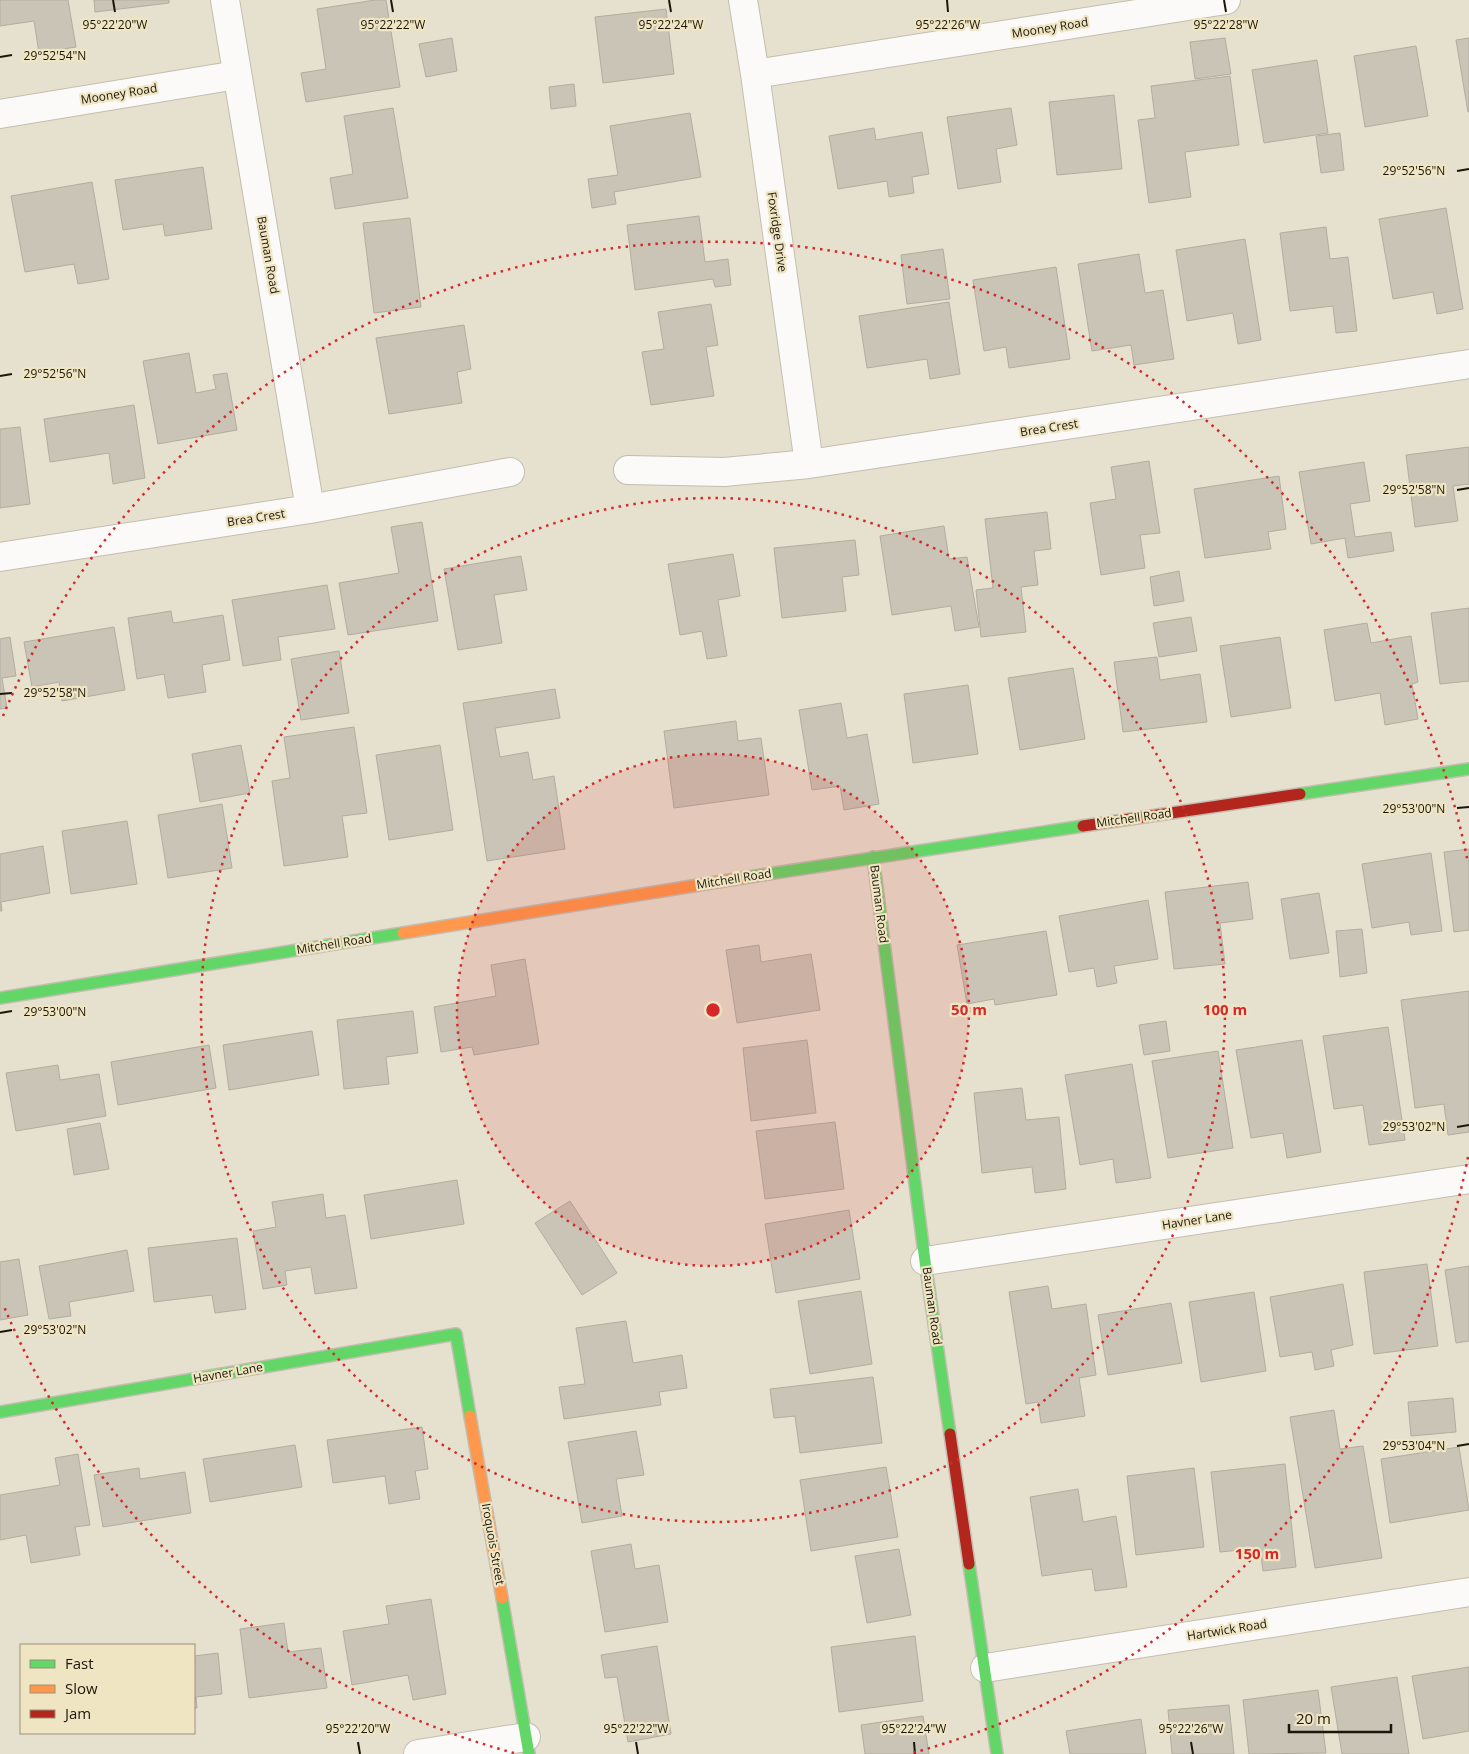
<svg xmlns="http://www.w3.org/2000/svg" width="1469" height="1754" font-family="'Open Sans',sans-serif">
<rect width="100%" height="100%" fill="#e6e0ce"/>
<path fill="#c9c4b6" stroke="#b2ad9f" d="M0 0H68L76 47 39 53 34 21 0 26Z
M94 0H169V3L95 12Z
M375 0H386L400 87 306 102 301 73 326 69 317 9Z
M666 9 674 74 603 83 595 17Z
M452 38 457 71 426 77 419 44Z
M1225 38 1231 74 1195 79 1190 42Z
M1469 38V112H1468L1456 40Z
M1416 46 1428 116 1365 127 1354 56Z
M1317 60 1328 133 1264 143 1252 70Z
M1230 76 1239 145 1185 152 1191 197 1149 203 1138 120 1155 118 1151 86Z
M574 84 576 106 551 109 549 87Z
M1114 95 1122 169 1057 175 1049 102Z
M393 108 408 198 335 209 330 178 353 174 344 116Z
M1011 108 1017 145 996 149 1001 182 958 189 947 117Z
M690 113 701 177 614 192 616 204 592 208 588 179 618 175 610 126Z
M874 128 876 140 922 132 929 174 912 177 914 193 889 197 887 181 838 189 829 136Z
M1340 133 1344 170 1321 173 1316 136Z
M203 167 212 229 165 236 163 224 123 230 115 180Z
M92 182 109 279 78 284 74 264 25 272 11 196Z
M1446 208 1463 309 1437 314 1433 292 1393 299 1379 219Z
M699 216 705 262 728 259 731 285 715 287 713 279 635 290 627 225Z
M410 218 421 307 374 313 363 223Z
M1326 227 1330 259 1348 257 1357 331 1336 333 1333 306 1290 311 1280 233Z
M1245 239 1261 340 1238 344 1233 313 1187 321 1176 250Z
M943 249 950 299 907 304 901 255Z
M1139 254 1145 293 1163 290 1174 359 1134 365 1131 345 1092 351 1078 264Z
M1056 267 1070 359 1009 368 1006 347 984 351 973 280Z
M949 302 960 374 930 379 927 359 867 368 859 316Z
M711 304 718 345 706 347 714 396 651 405 642 352 664 349 658 312Z
M464 325 471 369 457 372 462 403 389 414 376 338Z
M189 353 196 393 216 389 213 375 227 373 237 430 158 444 143 361Z
M134 405 145 478 113 484 109 453 50 462 44 419Z
M20 427 30 504 0 508V429Z
M1469 447V484L1453 486 1458 521 1415 527 1406 455Z
M1149 461 1160 533 1140 535 1145 568 1101 575 1090 503 1116 499 1111 467Z
M1364 462 1370 501 1350 504 1355 537 1391 532 1394 551 1348 558 1345 538 1311 544 1299 472Z
M1279 476 1286 529 1268 532 1271 549 1205 558 1194 489Z
M1047 512 1051 549 1034 551 1038 585 1021 587 1026 632 981 637 976 590 993 588 985 519Z
M422 522 438 621 348 635 339 583 399 573 391 527Z
M944 526 949 559 967 557 979 627 955 631 951 606 892 615 880 536Z
M855 540 859 575 842 577 846 611 782 618 774 548Z
M733 554 740 596 718 600 727 656 707 659 702 631 680 635 668 564Z
M521 556 527 590 494 595 502 643 458 650 444 569Z
M1179 571 1184 601 1154 606 1150 577Z
M327 585 335 629 278 637 281 660 243 666 232 600Z
M1469 608V681L1440 684 1431 613Z
M171 611 173 623 223 615 230 660 202 665 206 692 168 698 164 674 137 679 128 618Z
M1191 617 1197 651 1159 657 1153 623Z
M1367 623 1371 643 1411 636 1418 682 1412 684 1418 719 1385 725 1380 693 1335 701 1324 630Z
M114 627 125 690 62 701 59 682 32 687 24 642Z
M10 637 16 676 2 678 7 708 0 709V639Z
M1280 637 1291 708 1231 717 1220 646Z
M339 651 349 713 301 720 291 659Z
M1157 657 1160 680 1200 674 1207 722 1123 732 1114 662Z
M1073 668 1085 739 1020 750 1008 678Z
M968 685 978 754 913 763 904 694Z
M555 689 560 718 495 728 500 757 528 752 533 780 554 776 565 849 487 861 463 703Z
M841 703 847 738 867 734 879 804 844 810 840 786 812 790 799 710Z
M736 721 738 741 761 738 769 795 674 808 664 731Z
M354 727 367 813 342 816 348 857 284 866 272 781 290 778 284 737Z
M241 745 250 793 200 802 192 754Z
M440 745 453 830 389 840 376 755Z
M222 804 232 868 168 878 158 815Z
M127 821 137 884 71 894 62 831Z
M43 846 50 893 1 902 2 911H0V854Z
M1469 849V930L1454 932 1444 852Z
M1431 853 1442 931 1411 935 1409 922 1372 928 1362 864Z
M1248 882 1253 919 1220 923 1225 964 1174 969 1165 892Z
M1319 893 1329 953 1290 959 1281 899Z
M1148 900 1158 959 1114 966 1117 983 1097 987 1094 968 1069 972 1059 916Z
M1362 929 1367 973 1340 977 1336 931Z
M1046 931 1057 995 995 1005 994 999 967 1004 957 945Z
M759 945 761 962 811 954 820 1010 737 1023 726 950Z
M525 959 539 1044 474 1055 472 1047 441 1052 434 1007 496 996 491 965Z
M1469 991V1132L1448 1135 1444 1104 1415 1108 1401 1000Z
M413 1011 418 1053 386 1057 389 1084 344 1089 337 1020Z
M1166 1021 1170 1051 1144 1055 1139 1025Z
M1388 1027 1405 1140 1369 1145 1363 1105 1334 1109 1323 1036Z
M312 1031 319 1075 229 1090 223 1045Z
M807 1040 816 1113 751 1121 743 1048Z
M1302 1040 1321 1152 1287 1158 1283 1133 1251 1138 1236 1050Z
M209 1045 216 1088 118 1105 111 1062Z
M1218 1051 1233 1148 1168 1158 1152 1061Z
M1132 1064 1151 1178 1116 1183 1113 1159 1080 1165 1065 1075Z
M58 1065 60 1080 99 1074 106 1116 16 1131 6 1073Z
M1022 1088 1026 1120 1059 1117 1066 1189 1035 1193 1032 1167 982 1173 974 1093Z
M835 1122 844 1189 765 1199 756 1131Z
M100 1123 109 1169 74 1175 67 1129Z
M457 1180 464 1224 371 1239 364 1195Z
M323 1194 326 1218 345 1215 357 1288 315 1294 311 1267 285 1271 287 1285 263 1289 253 1231 276 1227 272 1202Z
M570 1201 617 1273 582 1295 535 1223Z
M849 1210 860 1279 776 1293 765 1224Z
M237 1238 246 1309 215 1313 212 1295 154 1302 148 1248Z
M127 1250 134 1291 69 1302 71 1316 49 1319 39 1266Z
M19 1259 28 1315 0 1320V1262Z
M1427 1264 1438 1346 1374 1354 1364 1272Z
M1469 1266V1341L1456 1343 1445 1270Z
M1343 1284 1353 1345 1331 1350 1334 1366 1315 1370 1312 1352 1280 1357 1270 1297Z
M1048 1286 1052 1309 1086 1304 1096 1375 1079 1378 1085 1416 1041 1423 1038 1402 1026 1404 1009 1292Z
M861 1291 872 1364 810 1374 798 1301Z
M1254 1292 1266 1371 1201 1382 1189 1302Z
M1171 1303 1182 1363 1108 1375 1098 1315Z
M626 1321 633 1363 682 1355 687 1388 659 1392 661 1405 564 1419 559 1387 585 1384 576 1328Z
M873 1377 882 1443 800 1453 795 1416 774 1418 770 1389Z
M1453 1398 1456 1432 1411 1436 1408 1402Z
M1334 1410 1340 1449 1363 1446 1382 1558 1315 1568 1290 1417Z
M422 1427 428 1469 415 1471 420 1499 389 1504 385 1476 333 1483 327 1440Z
M636 1431 644 1475 616 1479 622 1516 582 1523 568 1442Z
M295 1445 302 1487 210 1502 203 1459Z
M1459 1447 1469 1510 1390 1523 1381 1459Z
M78 1454 90 1525 75 1527 80 1555 31 1563 26 1535 0 1540V1495L60 1485 55 1458Z
M1285 1464 1296 1567 1263 1571 1260 1548 1220 1552 1211 1472Z
M886 1467 898 1537 811 1551 800 1480Z
M139 1468 140 1479 185 1472 191 1513 103 1527 94 1475Z
M1194 1468 1204 1547 1136 1555 1127 1476Z
M1078 1489 1083 1522 1116 1516 1127 1587 1095 1591 1092 1569 1042 1576 1030 1497Z
M631 1544 635 1569 659 1565 668 1622 605 1632 591 1551Z
M899 1549 911 1615 867 1623 855 1556Z
M431 1599 446 1694 413 1700 408 1675 352 1685 343 1631 389 1624 386 1606Z
M284 1623 288 1652 321 1648 327 1688 249 1698 240 1629Z
M915 1636 923 1701 839 1712 831 1647Z
M657 1646 671 1734 628 1742 617 1677 605 1678 601 1655Z
M218 1653 222 1694 196 1697 197 1708H194V1656Z
M1469 1667V1731L1423 1739 1412 1676Z
M1397 1677 1409 1754H1342L1331 1687Z
M1318 1690 1326 1753 1249 1754 1243 1700Z
M1229 1705 1234 1754H1172L1168 1710Z
M923 1716 929 1754H865L861 1725Z
M1141 1719 1146 1754H1070L1066 1731Z"/>
<g fill="none" stroke-linecap="round" stroke-linejoin="round">
<defs>
<path id="street" d="M225 0 310 509
M743 0 755 74 809 464
M755 74 1226 0
M0 114 237 75
M628 470 724 472 809 464 1469 364
M0 557 310 509 510 472
M925 1261 1469 1179
M985 1668 1469 1592
M418 1754 526 1737"/>
<path id="fast" d="M1300 794 1469 769
M873 857 925 1261 950 1434
M742 878 1083 826
M0 998 403 933
M0 1412 456 1334 470 1416
M969 1564 997 1754
M502 1598 529 1754"/>
<path id="slow" d="M403 933 742 878
M470 1416 502 1598"/>
<path id="jam" d="M1083 826 1300 794
M950 1434 969 1564"/>
</defs>
<use href="#street" stroke="#c3beb0" stroke-width="30"/>
<use href="#fast" stroke="#c3beb0" stroke-width="14"/>
<use href="#slow" stroke="#c3beb0" stroke-width="14"/>
<use href="#jam" stroke="#c3beb0" stroke-width="14"/>
<use href="#street" stroke="#fbfaf8" stroke-width="28"/>
<use href="#fast" stroke="#63d668" stroke-width="11"/>
<use href="#slow" stroke="#ff974d" stroke-width="11"/>
<use href="#jam" stroke="#b3261e" stroke-width="11"/>
</g>
<path fill="none" stroke="#1a160a" stroke-width="2" d="M113 0 115 12M391 0 393 12M669 0 671 12M947 0 948 12M1224 0 1226 12M0 57 12 55M1457 171 1469 169M0 376 12 374M1457 490 1469 488M0 694 12 693M1457 808 1469 807M0 1013 12 1011M1457 1127 1469 1125M0 1332 12 1330M1457 1446 1469 1444M358 1742 360 1754M636 1742 638 1754M914 1742 915 1754M1191 1742 1193 1754"/>
<circle cx="713" cy="1010" r="256" fill="#d62828" fill-opacity=".12"/>
<g fill="none" stroke="#d62828" stroke-width="2.5" stroke-dasharray="2.5 5">
<circle cx="713" cy="1010" r="256"/>
<circle cx="713" cy="1010" r="512"/>
<path d="M1468 1157A769 769 0 0 1 912 1753M514 1753A769 769 0 0 1 3 1304M3 716A769 769 0 0 1 1468 863"/>
</g>
<g text-anchor="middle" stroke-width="4.5" stroke-linejoin="round" paint-order="stroke">
<g font-size="12" fill="#1a160a" stroke="#f0e5c3">
<text transform="translate(1050 28) rotate(-9)" y="4">Mooney Road</text>
<text transform="translate(119 94) rotate(-9)" y="4">Mooney Road</text>
<text transform="translate(777 232) rotate(82)" y="4">Foxridge Drive</text>
<text transform="translate(268 255) rotate(80)" y="4">Bauman Road</text>
<text transform="translate(1049 428) rotate(-9)" y="4">Brea Crest</text>
<text transform="translate(256 518) rotate(-9)" y="4">Brea Crest</text>
<text transform="translate(1134 818) rotate(-8)" y="4">Mitchell Road</text>
<text transform="translate(734 879) rotate(-9)" y="4">Mitchell Road</text>
<text transform="translate(879 904) rotate(83)" y="4">Bauman Road</text>
<text transform="translate(334 944) rotate(-9)" y="4">Mitchell Road</text>
<text transform="translate(1197 1220) rotate(-9)" y="4">Havner Lane</text>
<text transform="translate(932 1306) rotate(82)" y="4">Bauman Road</text>
<text transform="translate(228 1373) rotate(-10)" y="4">Havner Lane</text>
<text transform="translate(493 1544) rotate(80)" y="4">Iroquois Street</text>
<text transform="translate(1227 1630) rotate(-9)" y="4">Hartwick Road</text>
</g>
</g>
<g font-size="12" text-anchor="middle" fill="#1a160a" stroke="#f0e5c3" stroke-width="4.5" stroke-linejoin="round" paint-order="stroke">
<text x="115" y="29">95°22'20"W</text>
<text x="393" y="29">95°22'22"W</text>
<text x="671" y="29">95°22'24"W</text>
<text x="948" y="29">95°22'26"W</text>
<text x="1226" y="29">95°22'28"W</text>
<text x="55" y="60">29°52'54"N</text>
<text x="1414" y="175">29°52'56"N</text>
<text x="55" y="378">29°52'56"N</text>
<text x="1414" y="494">29°52'58"N</text>
<text x="55" y="697">29°52'58"N</text>
<text x="1414" y="813">29°53'00"N</text>
<text x="55" y="1016">29°53'00"N</text>
<text x="1414" y="1131">29°53'02"N</text>
<text x="55" y="1334">29°53'02"N</text>
<text x="1414" y="1450">29°53'04"N</text>
<text x="358" y="1733">95°22'20"W</text>
<text x="636" y="1733">95°22'22"W</text>
<text x="914" y="1733">95°22'24"W</text>
<text x="1191" y="1733">95°22'26"W</text>
</g>
<circle cx="713" cy="1010" r="8" fill="#d62828" stroke="#f0e5c3" stroke-width="2.5"/>
<g font-size="15" text-anchor="middle" font-weight="bold" fill="#d62828" stroke="#f0e5c3" stroke-width="4.5" stroke-linejoin="round" paint-order="stroke">
<text x="969" y="1015">50 m</text>
<text x="1225" y="1015">100 m</text>
<text x="1257" y="1559">150 m</text>
</g>
<rect x="20" y="1644" width="175" height="90" fill="#f0e5c3" stroke="#9a9279"/>
<rect x="30" y="1660" width="25" height="8" fill="#63d668" stroke="#9a9279"/>
<text x="65" y="1669" font-size="15" fill="#1a160a">Fast</text>
<rect x="30" y="1685" width="25" height="8" fill="#ff974d" stroke="#9a9279"/>
<text x="65" y="1694" font-size="15" fill="#1a160a">Slow</text>
<rect x="30" y="1710" width="25" height="8" fill="#b3261e" stroke="#9a9279"/>
<text x="65" y="1719" font-size="15" fill="#1a160a">Jam</text>
<path d="M1289 1724v8h102v-8" fill="none" stroke="#1a160a" stroke-width="2.5"/>
<text x="1296" y="1724" font-size="15" fill="#1a160a" stroke="#f0e5c3" stroke-width="4" paint-order="stroke">20 m</text>
</svg>
